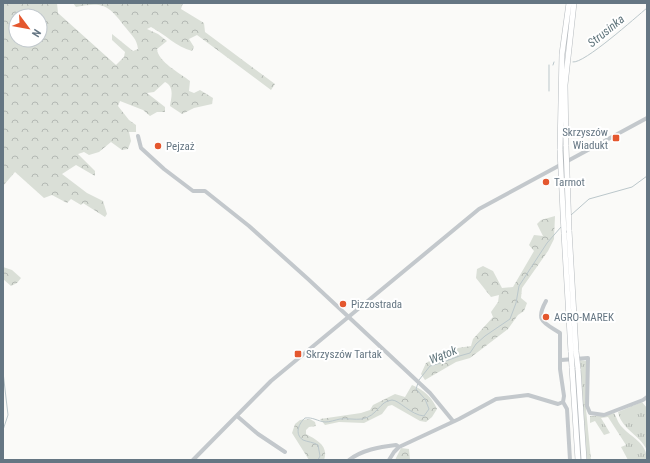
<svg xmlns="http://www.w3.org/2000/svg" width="650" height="463" font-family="'Roboto Condensed',sans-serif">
<defs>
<pattern id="grass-tufts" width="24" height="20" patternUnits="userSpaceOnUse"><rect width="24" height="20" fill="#dadfd7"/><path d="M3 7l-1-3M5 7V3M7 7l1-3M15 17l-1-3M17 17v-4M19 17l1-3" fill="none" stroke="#b4b9b4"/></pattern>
<pattern id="forest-crowns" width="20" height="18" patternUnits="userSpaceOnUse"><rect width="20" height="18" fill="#dadfd7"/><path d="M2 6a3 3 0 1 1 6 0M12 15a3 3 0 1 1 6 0" fill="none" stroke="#b4b9b4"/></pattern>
</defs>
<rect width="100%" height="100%" fill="#fafaf8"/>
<path fill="url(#grass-tufts)" d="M580 360 586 361V409L591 460H586Z
M642 402 647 408V450C639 434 622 430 618 412Z
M614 413C617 418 618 423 622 427 632 438 647 443 647 460H628L621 447 626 445 608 417 601 418 610 433 604 435 595 421 590 423V416H602Z"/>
<path fill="url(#forest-crowns)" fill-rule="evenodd" d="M3 3H57L58 13 116 65 124 57 125 52 112 40V34L133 51 138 49C137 39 132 36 126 28 109 6 105 1 76 7L73 3H183L181 9 204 23 205 32 275 84 271 90 197 35 189 39 194 47 192 51C176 47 165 34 151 27L147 29 158 34 167 41 157 49C158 62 180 73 190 81L189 91 194 93 200 90 213 98 212 104 194 108 182 114 170 106C171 98 175 87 165 82L154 92 147 93 165 107V112H157L150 116 143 110 120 101 118 106 129 120 136 125V132H129L131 141 128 149 122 150 111 142 99 152 89 155 84 152 78 154 95 171V176L76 165 62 174 87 193 103 201 107 214 105 217 83 203 81 205 71 199 67 203 52 195 44 198 15 172 3 186ZM16 16H40V40H16Z
M555 216 554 239 548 251 522 288 521 298 527 303 524 311 518 315 508 329 470 358 456 362 425 380 421 374 426 363 451 349 471 346 473 339 493 317 491 312 498 302 499 295 491 297 476 278 477 269 483 266 493 271 502 288 513 287 534 251 529 245 534 235 543 236 537 224 541 220Z
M3 267 12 270 21 278 17 283 11 286 3 279Z
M412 385C424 390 432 397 437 409L432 417 426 422 420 421 392 405 388 406 382 414 364 423 339 422 325 425 320 419 361 413 370 410 373 405 395 394 405 397Z
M310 419 315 422 316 426 309 427 306 430V434C317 440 329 446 324 460H309L292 433 295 424 300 420Z
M401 448 409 449 410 460H395Z"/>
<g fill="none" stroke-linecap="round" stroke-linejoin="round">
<path stroke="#bbc7cb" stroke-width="1" d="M573 62C584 64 636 17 647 8
M553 65 554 62
M549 91V65
M571 215 589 199 632 187 647 176
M3 372 8 415 3 430
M419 380 430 366C444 363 456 356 470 353L476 344 485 336 510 319 516 303 519 286 547 243 561 227
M318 460 320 456 318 445C313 442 308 442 303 440 294 434 299 423 305 418 313 417 317 421 325 422 330 422 335 420 340 419 347 418 355 420 362 419 378 416 379 401 392 400 399 400 411 415 424 416L429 409 425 399 416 389 418 383"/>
<defs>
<path id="major" d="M566 146 565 85 574 3
M560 150 562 54 569 3
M569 230 576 351
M564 233 571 352
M572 367 578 460
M578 369 584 460"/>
</defs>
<use href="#major" stroke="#b5babe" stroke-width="6"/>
<path stroke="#c3c8cc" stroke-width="4" d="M138 136 141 148 164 169 193 191H205L249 226 308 279 430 393 453 421
M561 360 588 358 587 406 590 413 604 415 643 400 647 397
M563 402 567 409 570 460
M237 416 258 434 285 452
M193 460 271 381 479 209 647 118
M349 460C362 450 379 447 396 445L399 447
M389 460 394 452 399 447 459 419 496 399 528 395 558 404 563 402 564 396 560 369V333C543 322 535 321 546 301"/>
<use href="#major" stroke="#fff" stroke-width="5"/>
<defs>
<path id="major-bridge" d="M566 146 569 230
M560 150 564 233
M576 351 578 369
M571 352 572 367"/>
</defs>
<use href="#major-bridge" stroke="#b5babe" stroke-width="6" stroke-linecap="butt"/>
<use href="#major-bridge" stroke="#fff" stroke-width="5"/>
</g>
<g fill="#e4572e" stroke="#fff" stroke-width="1.5">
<rect x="612" y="134" width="8" height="8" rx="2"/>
<circle cx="158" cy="146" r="4"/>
<circle cx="546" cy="182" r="4"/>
<circle cx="343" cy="304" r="4"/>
<circle cx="546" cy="317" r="4"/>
<rect x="294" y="350" width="8" height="8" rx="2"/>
</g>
<g text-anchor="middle" stroke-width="4" stroke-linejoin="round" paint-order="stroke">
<g font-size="11" fill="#657683" stroke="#fff" text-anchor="start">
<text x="608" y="136" text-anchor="end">Skrzyszów<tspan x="608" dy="13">Wiadukt</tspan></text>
<text x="166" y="150">Pejzaż</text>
<text x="554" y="186">Tarmot</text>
<text x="351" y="308">Pizzostrada</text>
<text x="554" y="321">AGRO-MAREK</text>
<text x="306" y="358">Skrzyszów Tartak</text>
</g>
<g font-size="12" font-style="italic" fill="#60757c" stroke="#fff">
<text transform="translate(606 31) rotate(-39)" y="4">Strusinka</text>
<text transform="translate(443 355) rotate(-22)" y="4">Wątok</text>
</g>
</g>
<rect width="650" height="463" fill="none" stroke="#657683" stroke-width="8"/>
<g transform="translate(28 28) rotate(122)"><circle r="19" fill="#ffffff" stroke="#c1c8cd"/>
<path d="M0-3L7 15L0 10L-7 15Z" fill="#e4572e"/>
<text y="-6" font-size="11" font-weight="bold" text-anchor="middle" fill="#657683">N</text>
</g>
</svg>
